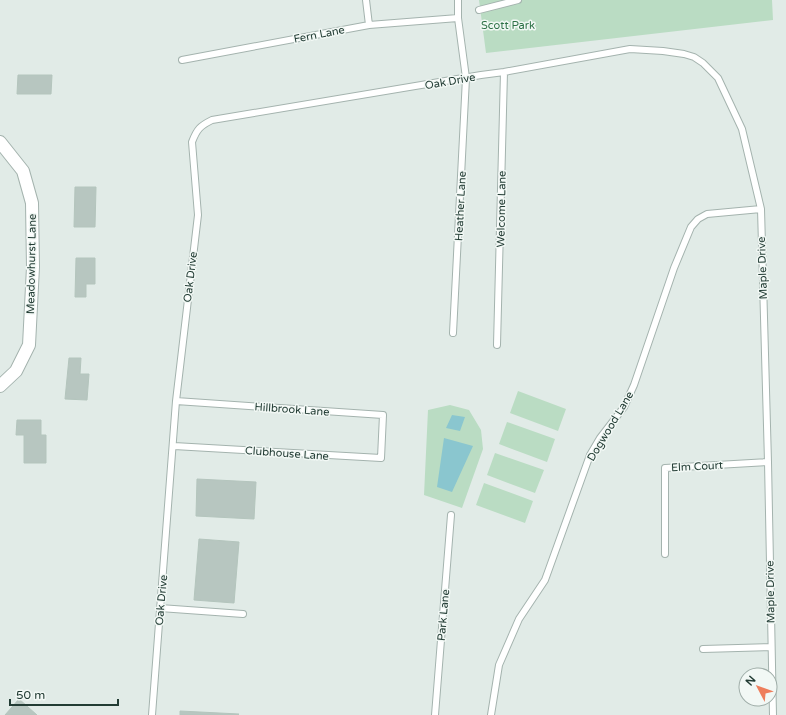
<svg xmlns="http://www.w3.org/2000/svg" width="786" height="715" font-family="'Varela Round',sans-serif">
<rect width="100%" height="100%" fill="#e1ebe7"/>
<path fill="#badcc3" d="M479 0H772L773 20 486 53Z
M518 391 566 409 558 431 510 413Z
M450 405 469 410 481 430 483 449 462 508 424 495 428 410Z
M507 422 555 439 547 462 499 444Z
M495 453 544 470 535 493 487 475Z
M484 483 533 501 525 523 476 505Z"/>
<path fill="#8ac6cf" d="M452 415 465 417 460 431 446 428Z
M444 438 473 446 452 492 437 487Z"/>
<path fill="#b7c6c0" stroke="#b4c5bd" d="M18 75H52L51 94H17Z
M75 187H96L95 227H74Z
M76 258H95V284H86V297H75Z
M69 358H81L80 374H89L87 400 65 399Z
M17 420H41V435H46V463H24V435H16Z
M197 479 256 482 254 519 196 516Z
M199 539 239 542 234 603 194 600Z
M19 699 37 715H5Z
M180 711 239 714 238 715H180Z"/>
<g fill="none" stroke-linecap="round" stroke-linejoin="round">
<defs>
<path id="lane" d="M366 0 369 25
M479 10 518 0
M182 60 369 25 458 18
M453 333 466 78 458 18V0
M497 345 504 72
M174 446 381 458 383 415 176 401
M665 554V468L768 462
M160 608 243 614
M703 649 771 647
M152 715 176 401 198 215 192 142C197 129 200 126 212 120L481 75 504 72 630 49 663 51 684 54 694 57 703 63 718 78 742 129 761 209 768 462 773 715
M435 715 451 515
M491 715 499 665 519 619 545 580 590 455 600 438 624 407 634 385 674 268 691 227 698 219 707 214 761 209"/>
<path id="street" d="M0 142 23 171 32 203 33 267 29 345 16 371 0 386"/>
</defs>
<use href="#lane" stroke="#a4b3ae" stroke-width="8"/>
<use href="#street" stroke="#a4b3ae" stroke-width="14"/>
<use href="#lane" stroke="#fff" stroke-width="6"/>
<use href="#street" stroke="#fff" stroke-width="12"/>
</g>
<g text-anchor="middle" stroke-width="3" stroke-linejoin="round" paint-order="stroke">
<g font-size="11" fill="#2d7146" stroke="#f2f8f5">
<text x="508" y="29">Scott Park</text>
</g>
<g font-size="11" fill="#223c34" stroke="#f2f8f5">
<text transform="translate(319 34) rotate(-11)" y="4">Fern Lane</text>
<text transform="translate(450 81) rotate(-10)" y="4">Oak Drive</text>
<text transform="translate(460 206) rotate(-87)" y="4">Heather Lane</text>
<text transform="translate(501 209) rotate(-89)" y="4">Welcome Lane</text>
<text transform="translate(31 264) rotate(-89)" y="4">Meadowhurst Lane</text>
<text transform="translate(762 268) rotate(-92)" y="4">Maple Drive</text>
<text transform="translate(190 277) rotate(-83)" y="4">Oak Drive</text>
<text transform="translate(292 409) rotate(4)" y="4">Hillbrook Lane</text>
<text transform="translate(610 426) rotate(-59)" y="4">Dogwood Lane</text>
<text transform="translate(287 453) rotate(4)" y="4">Clubhouse Lane</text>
<text transform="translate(697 466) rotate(-3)" y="4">Elm Court</text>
<text transform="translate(770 592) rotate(-91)" y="4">Maple Drive</text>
<text transform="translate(161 600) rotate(-85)" y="4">Oak Drive</text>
<text transform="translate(443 615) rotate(-85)" y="4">Park Lane</text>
</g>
</g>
<g transform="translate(758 687) rotate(311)"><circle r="19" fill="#f2f8f5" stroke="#9fada8"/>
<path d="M0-3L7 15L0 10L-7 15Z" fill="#ee7e5c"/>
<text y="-6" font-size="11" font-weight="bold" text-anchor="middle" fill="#223c34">N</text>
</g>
<path d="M10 699v6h108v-6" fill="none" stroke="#223c34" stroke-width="2"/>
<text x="16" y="699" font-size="12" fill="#223c34" stroke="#f2f8f5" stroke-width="3" paint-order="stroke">50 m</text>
</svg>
